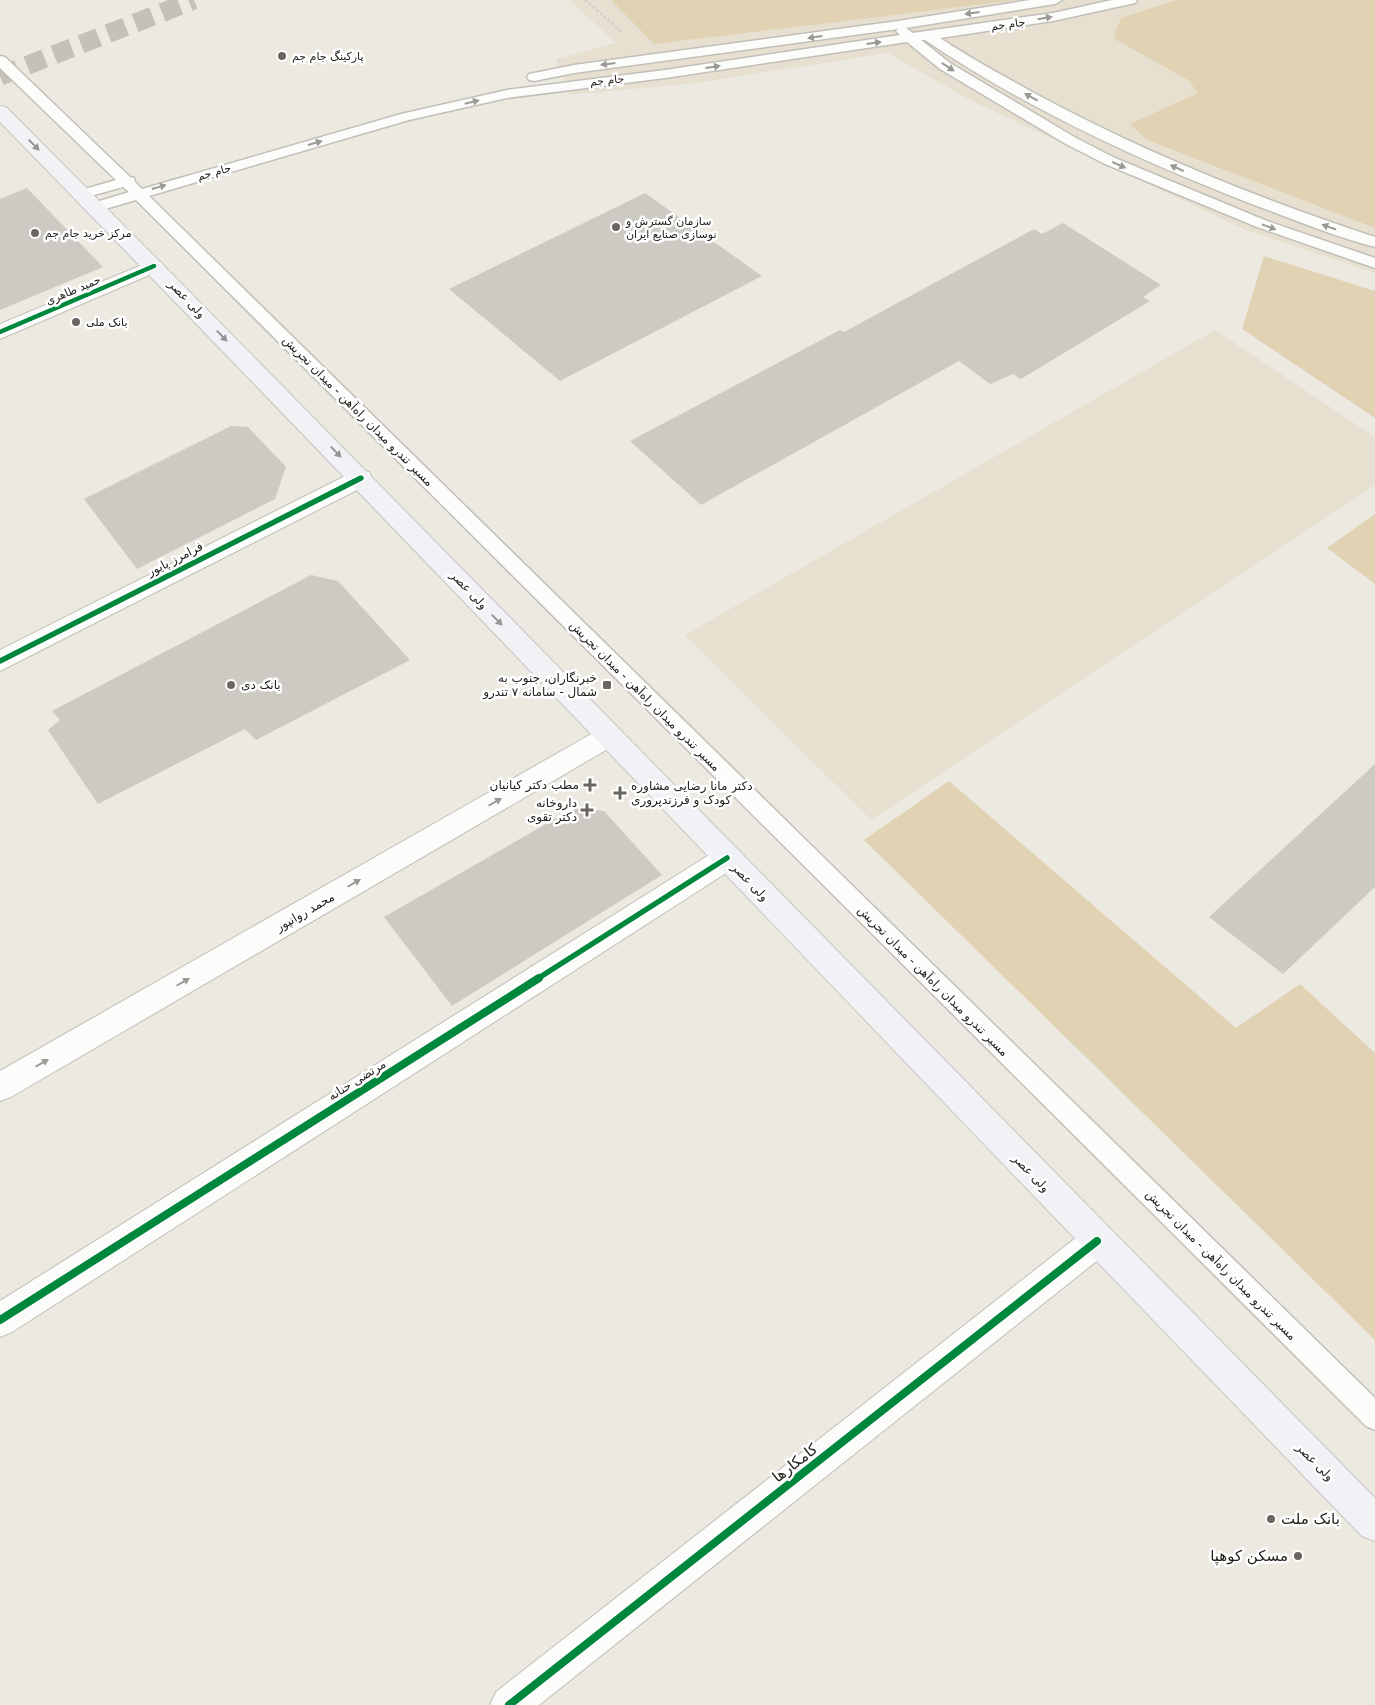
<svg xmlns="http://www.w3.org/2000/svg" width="1375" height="1705" font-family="'DejaVu Sans','Noto Sans Arabic',sans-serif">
<rect width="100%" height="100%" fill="#ece9e1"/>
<path fill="#e7e0d0" d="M569 0H1375V273L1243 229 974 102 887 53 697 83 569 95 556 59 616 43Z
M1215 330 1375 437V485L871 820 685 635Z"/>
<path fill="#e1d2b4" d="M611 0H1017L654 44Z
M1176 0H1375V228L1147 140 1130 124 1198 93 1188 80 1113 38 1121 18Z
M1264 256 1375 291V418L1242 329Z
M1375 514V584L1327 548Z
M949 781 1236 1028 1300 984 1375 1053V1340L864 840Z"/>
<path fill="#cccac3" d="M27 188 103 267 0 310V199Z
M645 193 762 276 560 381 449 289Z
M1063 223 1161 285 1143 297 1150 301 1021 379 1013 374 990 384 959 361 701 505 630 441 840 330 844 332 1034 229 1042 234Z
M231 426 248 427 286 467 275 499 137 569 84 499Z
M311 575 338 581 410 660 256 740 245 729 98 804 48 730 60 720 52 711Z
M1375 764V887L1283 974 1209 917Z
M574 808 604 811 662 875 452 1006 384 917Z"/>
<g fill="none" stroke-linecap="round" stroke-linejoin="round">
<path stroke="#c4c1b9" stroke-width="19" stroke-dasharray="19 10" stroke-linecap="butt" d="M0 76 194 0"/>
<defs>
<path id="lane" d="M1030 0H1062L1055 4 906 28 913 33 1053 13 1112 0H1137L1135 3 1053 21 940 38C970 58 1002 75 1034 93 1143 152 1257 198 1375 237V247C1335 237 1295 220 1257 206 1142 162 1027 109 925 40H921L950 63 1076 138 1115 158 1267 221 1375 258V268L1257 227 1105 164 1066 144 940 69 907 42 665 78 507 98 409 120 149 196 1375 1398V1430L1366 1426 136 200 95 212 90 210 87 207 90 204 129 192 123 187 83 198 78 197 76 194 78 191 116 180 0 68V56L5 57 130 177 134 178 135 182 142 189 401 114 507 90 665 70 900 35 896 31 898 29 574 73 534 81 529 80 527 77 529 74 574 65 898 21Z"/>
<path id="street" d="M154 260 161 262 164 266 161 270 0 339V324Z
M361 470 369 472 372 478 369 484 0 671V650L353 472Z
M609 726 618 729 622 736 618 743 11 1097 0 1101V1071L600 729Z
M727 846 737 850 741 858 737 866 12 1332 0 1337V1301L717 850Z
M1097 1225 1108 1230 1113 1241 1108 1252 539 1705H490L496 1692 1086 1230Z"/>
<path id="primary" d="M0 106 6 107 180 282 1375 1498V1541L1362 1536C906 1066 457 590 0 122Z"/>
</defs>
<use href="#lane" stroke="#c2bfb9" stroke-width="3"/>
<use href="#street" stroke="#c2bfb9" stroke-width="2"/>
<use href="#primary" stroke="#c8c6c3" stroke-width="2"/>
<path stroke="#d0cfcd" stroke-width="2.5" stroke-dasharray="2.5 2.5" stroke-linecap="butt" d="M585 0 622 32"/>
<use href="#lane" fill="#fcfcfa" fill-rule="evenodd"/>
<use href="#street" fill="#fcfcfa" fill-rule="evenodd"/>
<use href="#primary" fill="#f1f2f5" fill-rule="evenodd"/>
<defs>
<path id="cycleway-far2" d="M0 332 154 266"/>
<path id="cycleway-far1" d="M0 661 361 478
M537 979 727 858"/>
<path id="cycleway" d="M0 1320 539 978
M509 1705 1097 1241"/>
</defs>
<use href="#cycleway-far2" stroke="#fff" stroke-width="7"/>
<use href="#cycleway-far1" stroke="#fff" stroke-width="9"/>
<use href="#cycleway" stroke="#fff" stroke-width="11"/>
<use href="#cycleway-far2" stroke="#00873e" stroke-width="4.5"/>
<use href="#cycleway-far1" stroke="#00873e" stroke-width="5.5"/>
<use href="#cycleway" stroke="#00873e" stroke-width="8"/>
</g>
<defs><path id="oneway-solid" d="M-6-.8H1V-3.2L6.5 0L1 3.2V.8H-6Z" transform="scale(1.25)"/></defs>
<g fill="#9a9996">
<use href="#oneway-solid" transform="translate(972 13) rotate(172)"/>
<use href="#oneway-solid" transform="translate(1045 18) rotate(-9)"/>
<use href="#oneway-solid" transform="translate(815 37) rotate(172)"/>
<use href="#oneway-solid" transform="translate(874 43) rotate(-8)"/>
<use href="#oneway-solid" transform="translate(608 64) rotate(173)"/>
<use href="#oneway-solid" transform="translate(713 67) rotate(-8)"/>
<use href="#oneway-solid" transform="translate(948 67) rotate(33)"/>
<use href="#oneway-solid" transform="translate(1031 97) rotate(-151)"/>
<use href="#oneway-solid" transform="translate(472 102) rotate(-13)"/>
<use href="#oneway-solid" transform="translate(315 143) rotate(-16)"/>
<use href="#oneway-solid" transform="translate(1119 165) rotate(24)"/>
<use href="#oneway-solid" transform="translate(1177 168) rotate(-156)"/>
<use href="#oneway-solid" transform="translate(159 187) rotate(-16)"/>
<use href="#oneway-solid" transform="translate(1269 227) rotate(20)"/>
<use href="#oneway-solid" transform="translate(1329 227) rotate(-161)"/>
<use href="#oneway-solid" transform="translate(495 802) rotate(-30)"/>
<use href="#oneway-solid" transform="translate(354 883) rotate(-30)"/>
<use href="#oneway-solid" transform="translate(183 982) rotate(-30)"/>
<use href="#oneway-solid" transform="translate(42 1063) rotate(-30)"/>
</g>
<g fill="#949493">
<use href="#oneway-solid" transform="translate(34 145) rotate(45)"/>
<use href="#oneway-solid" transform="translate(222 336) rotate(46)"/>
<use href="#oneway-solid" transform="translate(336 452) rotate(46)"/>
<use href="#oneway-solid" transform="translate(497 620) rotate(46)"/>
</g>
<g fill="#696660" stroke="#fff" stroke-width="2">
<circle cx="282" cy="56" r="5"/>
<circle cx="616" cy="227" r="5"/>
<circle cx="35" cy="233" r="5"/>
<circle cx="76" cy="322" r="5"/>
<circle cx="231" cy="685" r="5"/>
<rect x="602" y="680" width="10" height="10" rx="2.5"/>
<path d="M587.5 777.5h5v5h5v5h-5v5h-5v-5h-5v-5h5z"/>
<path d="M617.5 785.5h5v5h5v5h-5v5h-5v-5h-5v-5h5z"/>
<path d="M584.5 802.5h5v5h5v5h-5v5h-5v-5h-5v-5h5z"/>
<circle cx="1271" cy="1519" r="5"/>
<circle cx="1298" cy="1556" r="5"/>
</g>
<g text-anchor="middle" stroke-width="5" stroke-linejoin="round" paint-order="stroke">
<g font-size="11" fill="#23201b" stroke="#fff">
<text transform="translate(1008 24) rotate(-8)" y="4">جام جم</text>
<text transform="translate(607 80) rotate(-6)" y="4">جام جم</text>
<text transform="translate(214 172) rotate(-16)" y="4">جام جم</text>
<text transform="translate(73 290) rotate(-23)" y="4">حمید طاهری</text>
</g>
<g font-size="11" fill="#23201b" stroke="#fff" text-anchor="start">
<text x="292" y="60">پارکینگ جام جم</text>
<text x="626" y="225">سازمان گسترش و<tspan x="626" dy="13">نوسازی صنایع ایران</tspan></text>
<text x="45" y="237">مرکز خرید جام جم</text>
<text x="86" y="326">بانک ملی</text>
</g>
<g font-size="12" fill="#23201b" stroke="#fff">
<text transform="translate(187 299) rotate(46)" y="4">ولی عصر</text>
<text transform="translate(358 411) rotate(45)" y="4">مسیر تندرو میدان راه‌آهن - میدان تجریش</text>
<text transform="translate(175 559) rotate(-27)" y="4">فرامرز پایور</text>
<text transform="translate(469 590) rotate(46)" y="4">ولی عصر</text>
<text transform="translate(645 696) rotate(45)" y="4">مسیر تندرو میدان راه‌آهن - میدان تجریش</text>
<text transform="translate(750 882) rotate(46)" y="4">ولی عصر</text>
<text transform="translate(305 912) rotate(-30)" y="4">محمد روانپور</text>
<text transform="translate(933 981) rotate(45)" y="4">مسیر تندرو میدان راه‌آهن - میدان تجریش</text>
<text transform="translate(357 1080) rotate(-32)" y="4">مرتضی حنانه</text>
<text transform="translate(1031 1173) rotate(46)" y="4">ولی عصر</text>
<text transform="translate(1221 1265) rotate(45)" y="4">مسیر تندرو میدان راه‌آهن - میدان تجریش</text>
<text transform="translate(1315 1462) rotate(45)" y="4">ولی عصر</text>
</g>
<g font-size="12" fill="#23201b" stroke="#fff" text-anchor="end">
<text x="597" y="682">خبرنگاران، جنوب به<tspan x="597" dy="14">شمال - سامانه ۷ تندرو</tspan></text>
<text x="241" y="689" text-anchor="start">بانک دی</text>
<text x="579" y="789">مطب دکتر کیانیان</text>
<text x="631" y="790" text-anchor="start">دکتر مانا رضایی مشاوره<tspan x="631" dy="14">کودک و فرزندپروری</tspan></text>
<text x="577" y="807">داروخانه<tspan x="577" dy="14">دکتر تقوی</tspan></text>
</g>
<g font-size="15" fill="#23201b" stroke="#fff">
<text transform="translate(795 1463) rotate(-38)" y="5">کامکارها</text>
</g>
<g font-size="15" fill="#23201b" stroke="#fff" text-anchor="start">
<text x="1281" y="1524">بانک ملت</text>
<text x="1288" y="1561" text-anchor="end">مسکن کوهپا</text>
</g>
</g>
</svg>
